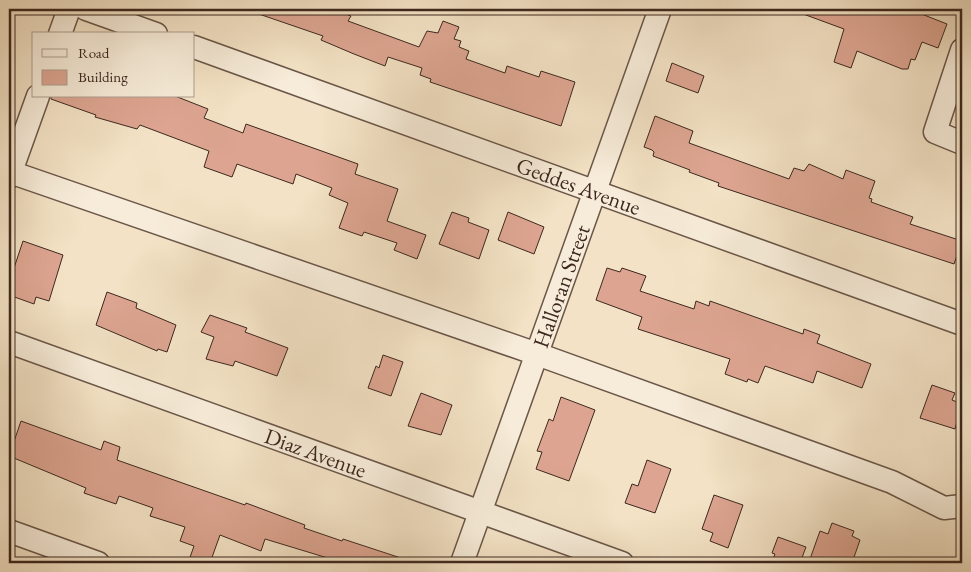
<svg xmlns="http://www.w3.org/2000/svg" width="971" height="572" font-family="'EB Garamond',serif">
<rect width="100%" height="100%" fill="#f3e2c5"/>
<filter id="stains"><feTurbulence type="fractalNoise" baseFrequency=".004" numOctaves="4"/><feColorMatrix values="0 0 0 0 .2 0 0 0 0 .09 0 0 0 0 .02 0 0 0 .5 -.17"/></filter>
<radialGradient id="worn" r=".72"><stop offset=".6" stop-color="#630" stop-opacity="0"/><stop offset="1" stop-color="#630" stop-opacity=".3"/></radialGradient>
<path fill="#dda591" stroke="#3d281f" d="M254 9H332L351 16 348 21 419 47 427 31 438 33 443 21 459 27 454 39 461 41 459 47 469 51 466 59 505 73 507 66 539 77 541 71 575 82 561 126 430 82 431 79 420 75 422 68 388 57 385 66 354 54 321 40 323 36 253 12Z
M796 9H909L947 24 938 48 922 42 915 60 911 59 908 69H902L857 51 851 68 834 62 844 29 795 11Z
M672 63 704 76 698 93 666 81Z
M51 96H175L208 109 204 118 243 133 246 124 358 164 355 174 398 189 387 221 426 235 417 259 394 250 397 243 364 232 362 236 339 228 348 203 329 195 332 188 296 174 293 184 237 164 232 177 204 167 209 151 140 125 137 129 95 117 96 115 51 99Z
M655 116 693 131 689 143 789 179 794 168 804 171 809 164 843 179 846 170 875 181 869 198 872 199 871 202 913 217 910 224 962 241 954 264 718 186 719 183 689 172 690 170 653 156 654 152 652 150 644 147Z
M452 212 469 218 468 222 489 230 479 259 439 244Z
M508 212 544 227 534 254 498 240Z
M23 241 63 255 49 301 36 297 34 304 9 295V283Z
M607 268 620 272 622 268 646 276 640 291 694 309 696 301 709 306 710 301 803 334 804 329 820 335 817 343 871 364 862 388 817 371 813 383 765 366 758 383 748 379 747 382 725 374 730 359 638 329 642 317 596 300Z
M107 292 137 303 136 308 176 325 167 352 158 349 157 351 96 325Z
M210 315 247 328 245 332 288 348 277 376 235 361 233 366 206 359 214 337 201 332Z
M383 355 403 362 391 396 368 388 376 366 379 368Z
M932 385 955 393 952 400 962 404 955 429 920 418Z
M421 393 452 405 441 435 408 426Z
M561 397 595 410 569 481 536 469 542 452 537 451 549 419 553 421Z
M21 421 101 450 104 441 120 447 117 460 245 505 246 503 305 525 304 528 342 541 343 539 407 560 406 563H330L331 559 265 539 261 551 220 535 210 563H188L194 546 180 541 185 527 150 516 153 508 119 496 116 504 84 493 86 488 9 456Z
M647 460 671 469 655 513 625 503 632 484 638 486Z
M714 495 743 505 728 548 710 541 713 533 702 529Z
M832 523 854 531 852 536 860 540 852 563H821L810 559 820 531 828 534Z
M778 537 806 547 800 563H783L773 559 775 554 772 553Z"/>
<g fill="none" stroke-linecap="round" stroke-linejoin="round">
<defs>
<g id="minor">
<path d="M86 9 156 34"/>
<path d="M60 34 69 9"/>
<path id="s1" d="M194 47 962 324"/>
<path d="M962 50 935 132 962 143"/>
<path d="M10 172 537 354 892 482 944 508 962 506"/>
<path d="M9 177 38 96"/>
<path id="s2" d="M9 342 622 563"/>
<path d="M9 531 98 563"/>
<path id="s3" d="M462 563 660 9"/>
</g>
</defs>
<use href="#minor" stroke="#6a5648" stroke-width="25"/>
<use href="#minor" stroke="#f7ecd9" stroke-width="22"/>
</g>
<g text-anchor="middle" stroke-width="5" stroke-linejoin="round" paint-order="stroke">
<g font-size="22" fill="#3d281f" stroke="#f7ecd9">
<text dy="8" stroke="none"><textPath href="#s1" startOffset="409">Geddes Avenue</textPath></text>
<text dy="8" stroke="none"><textPath href="#s3" startOffset="294">Halloran Street</textPath></text>
<text dy="8" stroke="none"><textPath href="#s2" startOffset="326">Diaz Avenue</textPath></text>
</g>
</g>
<rect width="971" height="572" fill="none" stroke="#f3e2c5" stroke-width="30"/>
<rect x="10" y="10" width="951" height="552" fill="none" stroke="#3d281f" stroke-width="2.5"/>
<rect x="15" y="15" width="941" height="542" fill="none" stroke="#3d281f"/>
<rect x="32" y="32" width="162" height="65" fill="#f7ecd9" stroke="#ad9e8f"/>
<rect x="42" y="49" width="25" height="8" fill="#f7ecd9" stroke="#ad9e8f"/>
<text x="78" y="58" font-size="15" fill="#3d281f">Road</text>
<rect x="42" y="70" width="25" height="15" fill="#dda591" stroke="#ad9e8f"/>
<text x="78" y="82" font-size="15" fill="#3d281f">Building</text>
<rect width="100%" height="100%" filter="url(#stains)"/>
<rect width="100%" height="100%" fill="url(#worn)"/>
</svg>
